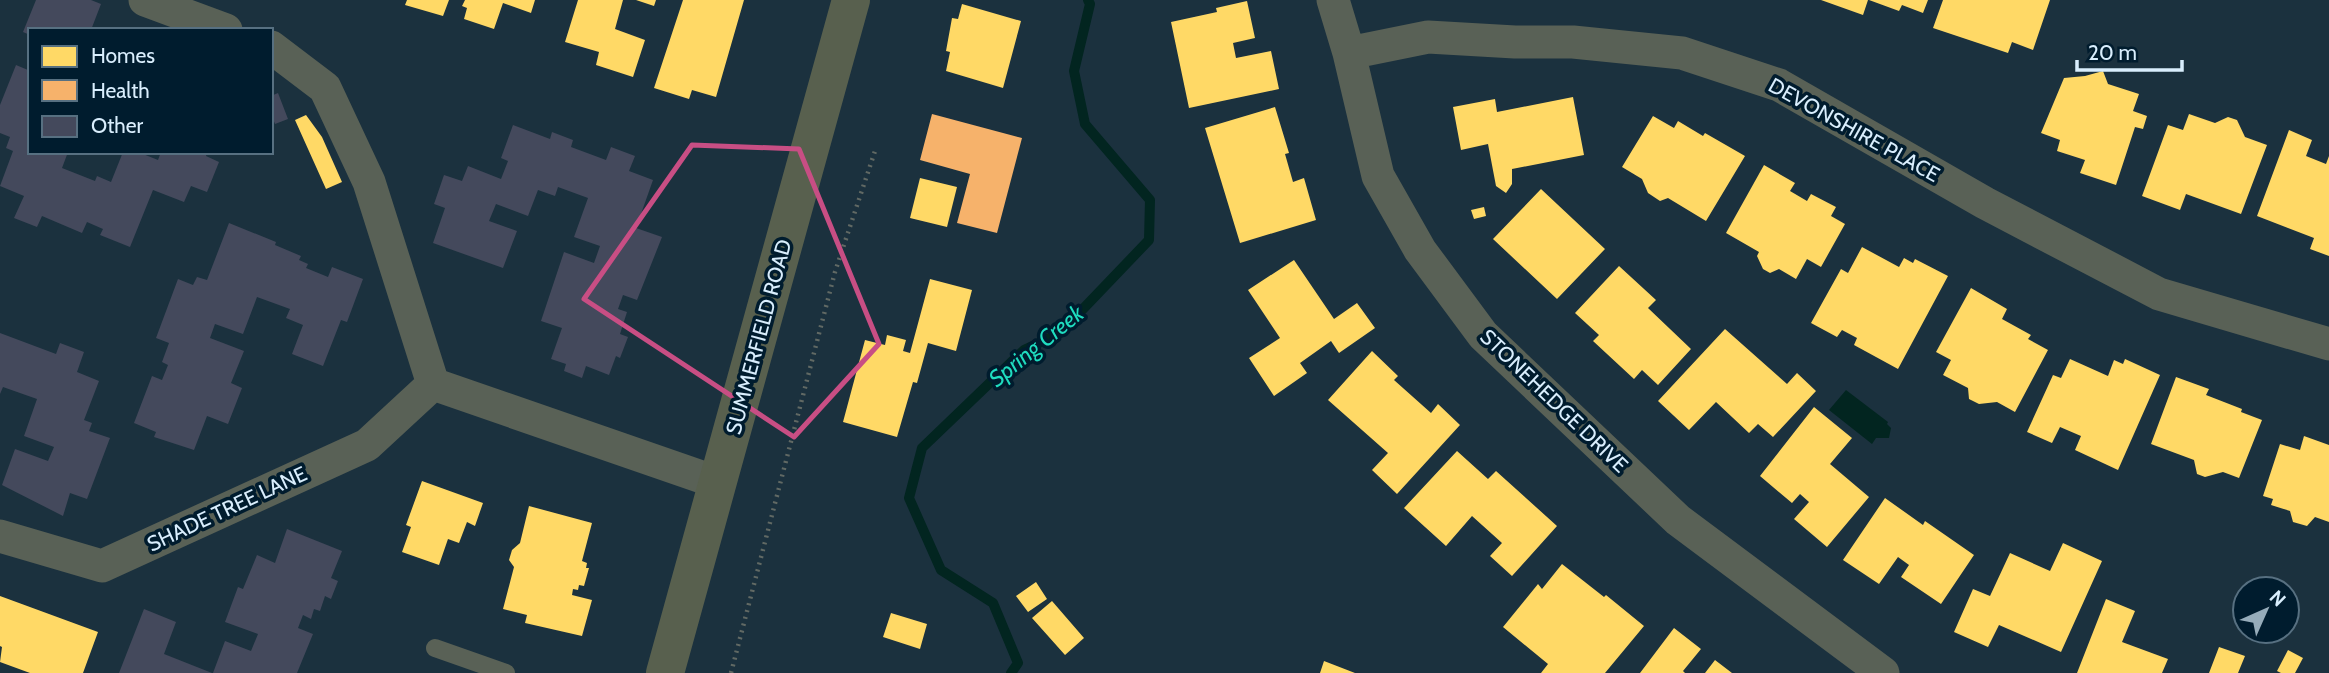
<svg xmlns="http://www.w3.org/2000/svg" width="2329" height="673" font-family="Cabin,sans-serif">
<rect width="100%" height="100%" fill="#1b313e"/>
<path fill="#022520" d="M1846 390 1888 422 1887 424 1891 428 1889 438H1876L1872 444 1829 410Z"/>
<path fill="#ffd966" d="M407 0H449L443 16 405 5Z
M465 0H535L531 13 503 3 494 29 464 19 467 8 462 6Z
M578 0H623L615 29 645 40 633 77 596 65 599 52 565 42Z
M636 0H656L654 6Z
M683 0H744L716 97 692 90 689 99 654 88Z
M1821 0H1868L1863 15Z
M1869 0H1928L1923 13 1902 5 1899 11Z
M1943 0H2050L2033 50 2012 42 2008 53 1933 28Z
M1247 1 1255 38 1233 43 1236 58 1271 51 1279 89 1189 108 1171 22 1217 12 1216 8Z
M962 4 1021 21 1003 88 946 71 950 52 946 51 952 18 958 19Z
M2103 71 2108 84 2139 94 2133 111 2147 116 2143 129 2135 127 2116 185 2080 173 2085 160 2057 151 2060 140 2041 133 2064 78 2085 76Z
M1573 97 1584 155 1512 169V184L1506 193 1496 186 1488 144 1461 150 1453 107 1495 99 1497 112Z
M1275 107 1289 153 1285 154 1293 182 1304 178 1316 220 1240 243 1205 128Z
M2189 114 2215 123 2228 117 2237 120 2245 137 2267 145 2241 214 2186 194 2180 210 2142 196 2168 125 2183 130Z
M306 115 322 137 342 182 326 189 295 120Z
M1653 116 1674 128 1678 121 1703 136 1705 133 1745 156 1706 221 1668 198 1660 201 1648 193 1642 179 1622 167Z
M2289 130 2312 140 2306 156 2326 164 2329 156V256L2310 249 2314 238 2257 216Z
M1764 165 1795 183 1790 191 1807 201 1811 194 1836 207 1831 216 1845 224 1821 267 1807 259 1796 279 1779 269 1770 273 1763 269 1757 256 1759 252 1726 233Z
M920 178 957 187 947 227 910 218Z
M1541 189 1605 249 1557 299 1493 239Z
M1484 207 1486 216 1474 219 1471 210Z
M1862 247 1899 267 1904 258 1913 263 1915 259 1948 276 1898 369 1854 345 1857 338 1842 330 1837 337 1811 323 1841 269 1848 273Z
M1294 260 1334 319 1357 303 1375 328 1339 353 1331 341 1300 363 1307 373 1274 396 1249 358 1280 338 1248 290Z
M1619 266 1656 300 1648 308 1691 349 1658 385 1642 370 1634 379 1593 341 1599 335 1575 313Z
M930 279 972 290 956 351 928 343 917 383 913 382 897 437 843 422 865 340 885 345 887 335 906 340 903 351 910 353Z
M1971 288 2007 309 2002 319 2031 335 2028 339 2048 350 2015 412 1997 402 1979 404 1969 399 1968 388 1943 375 1951 360 1936 352Z
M1725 329 1787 384 1797 373 1816 391 1773 437 1758 424 1749 433 1716 402 1689 430 1658 401Z
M1372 351 1398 376 1394 380 1431 413 1438 404 1460 425 1397 494 1372 470 1388 453 1328 400Z
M2070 359 2108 376 2114 360 2123 364 2125 359 2160 375 2118 470 2075 450 2081 436 2060 427 2052 443 2027 432 2053 375 2061 378Z
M2176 377 2209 389 2206 395 2242 409 2241 412 2262 420 2239 478 2223 472 2205 477 2197 474 2194 460 2151 444Z
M1814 407 1852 438 1830 464 1869 497 1827 547 1794 519 1809 502 1800 494 1792 503 1760 476Z
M2304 436 2329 445V522L2315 517 2307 526 2293 522 2290 511 2271 505 2273 499 2263 496 2280 444 2300 450Z
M1457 451 1488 479 1496 471 1557 526 1512 576 1490 556 1502 543 1472 516 1446 546 1404 508Z
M422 481 483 503 475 526 467 522 459 543 448 539 439 565 402 552 411 527 406 525Z
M1885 498 1923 525 1925 521 1974 555 1941 604 1901 577 1909 565 1898 557 1879 584 1843 560Z
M529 506 592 523 582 561 587 563 586 568H589L584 586 579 585 578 590 573 589 572 595 592 600 582 636 525 623 527 615 503 609 514 567 509 560 512 550 520 543Z
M2063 543 2102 561 2061 652 1999 625 1988 647 1954 632 1973 589 1990 596 2010 553 2050 571Z
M1562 564 1604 597 1606 595 1644 626 1605 673H1541L1548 664 1503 627 1538 584 1542 589Z
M1036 582 1047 599 1028 612 1016 596Z
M0 596 98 632 83 673H30L0 662 2 647 0 646Z
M2106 599 2135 611 2122 642 2168 659 2162 673H2077Z
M1052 601 1084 638 1065 655 1032 618Z
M891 613 927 624 920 649 883 637Z
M1674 628 1701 649 1683 671 1685 673H1640Z
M2219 647 2245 656 2238 673H2209Z
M2288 650 2303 658 2295 673H2281L2277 671Z
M1715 660 1732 673H1705Z
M1324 661 1355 673H1320Z"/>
<path fill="#f6b26b" d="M932 114 1022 138 997 233 957 223 970 174 920 160Z"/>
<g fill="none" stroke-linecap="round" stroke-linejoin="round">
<path stroke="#022520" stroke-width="10" d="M1011 673 1018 663 993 603 941 570 909 498 922 448 1024 350 1060 333 1149 240 1150 200 1085 124 1074 71 1090 4 1088 0"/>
</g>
<path fill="#44495c" d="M36 0H91L101 4 91 30H30V35L23 32Z
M16 65 28 70 30 65V152H68L62 168 95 181 97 176 111 182 123 152H138L158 160 161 152H207L206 156 219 162 207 192 191 186 184 202 153 190 130 247 100 235 103 229 87 222 82 233 42 216 37 227 14 218 24 196 0 186 13 151 6 148 10 137 0 133V105Z
M278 93 288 119 275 124 271 114V96Z
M513 125 550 139 552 132 573 140 571 147 606 160 611 147 635 156 629 171 653 180 636 228 662 237 637 300 623 295 618 309 627 312 620 334 628 337 620 358 616 356 609 375 586 366 582 378 564 371 566 364 551 359 562 328 541 321 564 252 594 263 600 246 574 237 588 198 558 187 555 196 538 190 528 216 496 204 489 221 517 231 503 268 433 243 445 208 434 204 444 175 462 181 468 166 501 179 508 161 501 158Z
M229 223 276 242 275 245 301 256 299 260 308 264 306 268 328 277 332 267 363 279 347 322 341 320 323 366 292 354 303 325 286 318 290 309 257 297 243 334 215 324 210 338 244 351 231 383 242 388 228 424 207 416 194 450 154 437 156 432 134 423 152 376 162 380 168 365 162 362 169 343 156 338 178 279 193 285 197 277 207 280Z
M0 333 56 354 60 343 84 352 77 372 99 381 84 420 92 423 89 431 110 438 87 499 70 493 63 516 2 485 15 449 48 461 54 447 24 436 37 399 3 387 0 394Z
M287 529 342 551 331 578 338 581 331 599 325 596 320 611 314 609 311 619 303 615 298 628 313 634 297 673H213L225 641 251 651 258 634 225 622 238 587 243 589 257 555 275 563Z
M144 609 176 622 164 654 212 673H119Z"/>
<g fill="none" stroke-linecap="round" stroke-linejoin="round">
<path stroke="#616964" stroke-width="4.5" stroke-dasharray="2 5" stroke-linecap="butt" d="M731 673 835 272 875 151"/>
<path stroke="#596156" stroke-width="18" d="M435 648 506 673"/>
<path stroke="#596156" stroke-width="33" d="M145 0 226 30
M1333 0 1349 53 1378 176 1420 250 1483 335 1678 520 1883 673
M271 47 325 88 369 182 433 384
M1349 53 1428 37 1515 42H1573L1682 53 1779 85 1985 203 2159 294 2329 344
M433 384 719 483
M0 536 102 566 367 445 433 384"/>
<path stroke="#58604e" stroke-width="38" d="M665 673 851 0"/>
</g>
<path fill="none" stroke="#c84e84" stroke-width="5" stroke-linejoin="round" d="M692 145 799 149 879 344 794 437 584 299Z"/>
<g text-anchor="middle" stroke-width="7" stroke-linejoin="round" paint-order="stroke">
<g font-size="21" fill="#d9eefd" stroke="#001c2e">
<text transform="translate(1854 130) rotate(29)" y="7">DEVONSHIRE PLACE</text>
<text transform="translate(759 337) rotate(-75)" y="7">SUMMERFIELD ROAD</text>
<text transform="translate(1554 401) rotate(44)" y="7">STONEHEDGE DRIVE</text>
<text transform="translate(227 509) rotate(-25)" y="7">SHADE TREE LANE</text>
</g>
<g font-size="23" font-style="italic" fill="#1fddc0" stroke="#001c2e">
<text transform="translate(1036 346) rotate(-39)" y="8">Spring Creek</text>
</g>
</g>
<rect x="28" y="28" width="245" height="126" fill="#001c2e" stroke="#577081" stroke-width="2"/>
<rect x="42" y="46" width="35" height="21" fill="#ffd966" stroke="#577081" stroke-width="2"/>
<text x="91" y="63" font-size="21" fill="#d9eefd">Homes</text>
<rect x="42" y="80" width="35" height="21" fill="#f6b26b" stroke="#577081" stroke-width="2"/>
<text x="91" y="98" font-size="21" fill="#d9eefd">Health</text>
<rect x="42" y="116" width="35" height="21" fill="#44495c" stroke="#577081" stroke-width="2"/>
<text x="91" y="133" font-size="21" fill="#d9eefd">Other</text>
<g transform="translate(2266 610) rotate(45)"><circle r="33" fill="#001c2e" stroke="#577081" stroke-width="2"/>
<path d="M0-5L12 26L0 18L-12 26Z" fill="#96acba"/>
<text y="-10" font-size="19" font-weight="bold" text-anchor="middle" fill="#d9eefd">N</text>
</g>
<path d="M2077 60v10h105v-10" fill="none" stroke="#d9eefd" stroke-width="3.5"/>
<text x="2088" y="60" font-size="21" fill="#d9eefd" stroke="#001c2e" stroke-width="5" paint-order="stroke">20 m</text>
</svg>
